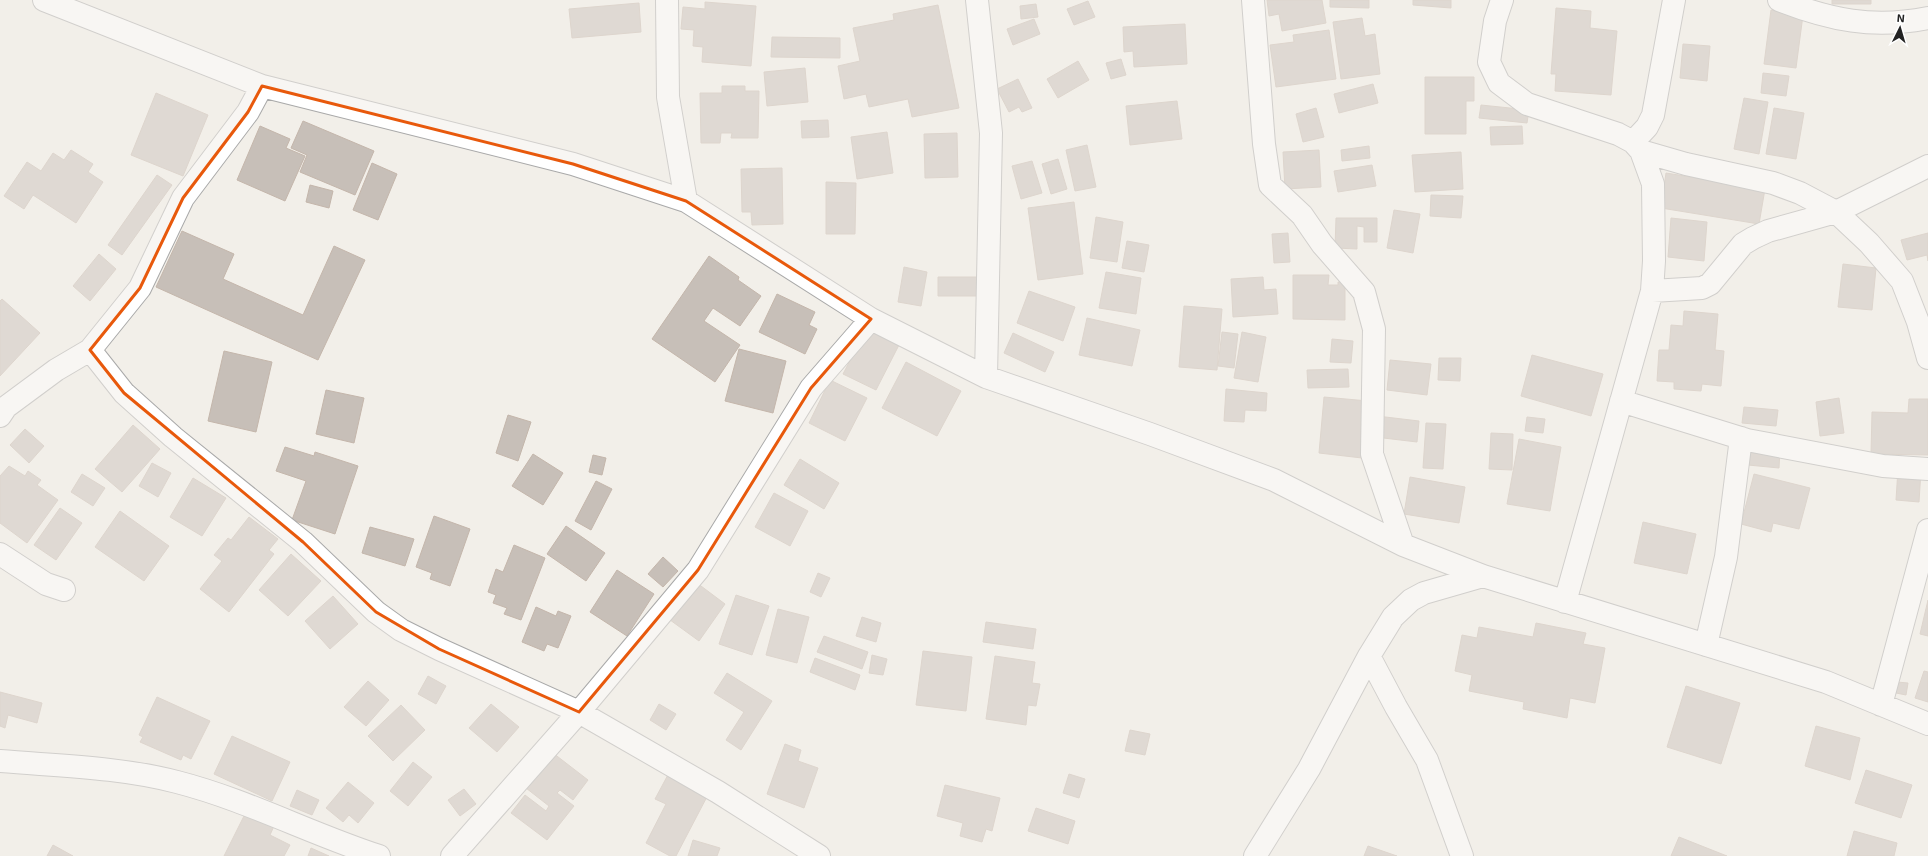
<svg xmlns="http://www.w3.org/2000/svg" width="1928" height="856" font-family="'Exo 2',sans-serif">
<rect width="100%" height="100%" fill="#f2efe9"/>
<path fill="#c7bfb8" stroke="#c4b6ab" d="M1267 0H1322L1326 23 1282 31 1279 14 1269 16Z
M1330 0H1369V8L1330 7Z
M1413 0H1451V8L1413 5Z
M1832 0H1871V4H1832Z
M1088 1 1095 17 1074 25 1067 9Z
M705 2 756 6 751 66 702 62 703 47 693 46 694 30 681 29 683 7 705 9Z
M639 3 641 32 572 38 569 9Z
M1036 4 1038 17 1021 19 1020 6Z
M938 5 959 108 912 117 908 99 869 107 866 94 844 99 838 66 860 61 853 28 894 20 893 14Z
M1556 8 1591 11 1590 28 1617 31 1611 95 1555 91 1556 74H1551Z
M1771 10 1803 15 1796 68 1764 64Z
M1362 18 1365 36 1375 34 1380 74 1341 79 1333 22Z
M1034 19 1040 34 1013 45 1007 29Z
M1185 24 1187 64 1134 67 1133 51 1124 52 1123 27Z
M1329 30 1336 79 1276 87 1270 45 1294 42 1293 35Z
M772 37 840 38V58L771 57Z
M1683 44 1710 46 1707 81 1680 78Z
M1121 59 1126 75 1111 79 1106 63Z
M1078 61 1089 80 1058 98 1047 79Z
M805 68 808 102 767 106 764 72Z
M1763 73 1789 76 1786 96 1761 93Z
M1425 77H1474V101H1466V134H1425Z
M1018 79 1032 108 1022 112 1019 107 1009 112 997 89Z
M1373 84 1378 103 1339 113 1334 94Z
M722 86H745V91H759L758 138H731L732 133H721L720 143H701L700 93H722Z
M156 93 208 115 183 176 131 155Z
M1744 98 1768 102 1759 154 1734 149Z
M1177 101 1182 139 1130 145 1126 106Z
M1481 105 1529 110 1527 123 1479 118Z
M1316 108 1324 137 1303 142 1296 114Z
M1774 108 1804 113 1796 159 1766 154Z
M828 120 829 137 802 138 801 121Z
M303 121 374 151 355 195 300 172 307 155 291 148Z
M260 126 290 139 286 148 305 156 285 201 237 180Z
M1522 126 1523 144 1491 145 1490 127Z
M887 132 893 173 857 179 851 137Z
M957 133 958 177 925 178 924 134Z
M1087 145 1096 187 1075 191 1066 150Z
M1369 146 1370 158 1342 161 1341 150Z
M71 150 93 164 88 172 103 182 76 223 33 195 24 209 4 196 27 162 41 171 53 153 64 160Z
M1319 150 1321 187 1285 189 1283 152Z
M1461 152 1463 189 1415 192 1412 155Z
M1058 159 1067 189 1051 194 1042 164Z
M1032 161 1042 193 1021 199 1012 166Z
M372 163 397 174 378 220 353 210Z
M1372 165 1376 186 1338 192 1334 171Z
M782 168 783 224 752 225 751 212H742L741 169Z
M1666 173 1765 189 1759 224 1661 208Z
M157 175 172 185 122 255 108 245Z
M826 182 856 183 855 234H826Z
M310 185 333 191 329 208 306 202Z
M1431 195 1463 196 1461 218 1430 216Z
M1074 202 1083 274 1038 280 1028 208Z
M1394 210 1420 214 1413 253 1387 248Z
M1096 217 1123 222 1117 262 1090 258Z
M1336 218H1377V242H1364V227L1357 226V249L1335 248Z
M1671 218 1707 222 1704 261 1668 257Z
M182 231 234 254 223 279 303 315 334 246 365 260 318 360 156 287Z
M1288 233 1290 262 1274 263 1272 234Z
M1928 233V261L1927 255 1907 260 1901 240Z
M1127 241 1149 245 1144 272 1122 268Z
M99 254 116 269 90 301 73 286Z
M709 256 739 277 738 280 761 296 740 326 713 308 704 321 740 345 715 382 652 339Z
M1843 264 1876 268 1872 310 1838 307Z
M904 267 927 272 921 306 898 302Z
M1106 272 1141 278 1136 314 1099 308Z
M1293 275H1329L1328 285H1338V282H1345V320L1293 319Z
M938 277H980L981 296H938Z
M1263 277 1264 290 1276 289 1278 314 1233 317 1231 279Z
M1029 291 1075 307 1063 341 1017 323Z
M777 294 815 312 809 325 817 329 805 354 759 332Z
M2 299 40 333 0 376V301Z
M1184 306 1222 309 1217 370 1179 367Z
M1684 311 1718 314 1715 350 1724 351 1721 386 1702 384 1701 391 1674 389V382L1657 381 1659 350H1669L1671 325 1683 326Z
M1087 318 1140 330 1132 366 1079 355Z
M868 326 900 343 876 390 843 374Z
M1222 332 1238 334 1234 368 1218 366Z
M1242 332 1266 337 1258 382 1234 378Z
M1013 333 1054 352 1045 372 1004 353Z
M1332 339 1353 341 1351 363 1330 362Z
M739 349 786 361 773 413 725 401Z
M224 351 272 362 256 432 208 421Z
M1532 355 1603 374 1591 416 1521 396Z
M1439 358H1461L1460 381 1438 380Z
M1390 360 1431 364 1427 395 1387 390Z
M906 362 961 391 937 436 882 408Z
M1348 369 1349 387 1308 388 1307 370Z
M830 380 867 398 845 441 809 423Z
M1226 389 1267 393 1266 411 1245 410 1244 422 1224 421Z
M326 390 364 398 354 443 316 434Z
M1324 397 1368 401 1362 458 1319 453Z
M1839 398 1844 433 1820 436 1816 402Z
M1909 399H1928V455L1871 454 1872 412 1908 413Z
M1744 407 1778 410 1776 426 1742 423Z
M508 415 531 422 518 461 496 453Z
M1377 416 1419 421 1417 442 1375 437Z
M1527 417 1545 419 1543 433 1525 431Z
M1426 423 1446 424 1443 469 1423 468Z
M133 425 160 449 122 492 95 469Z
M25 429 44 446 29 463 10 445Z
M1491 433 1513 434 1512 470 1489 469Z
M1519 439 1561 447 1550 511 1507 504Z
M1751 446 1780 449 1779 468 1748 465Z
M285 447 314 456 315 452 358 466 335 534 292 520 306 481 276 471Z
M533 454 563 473 543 505 512 486Z
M593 455 606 458 602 475 589 472Z
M800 459 839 483 824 509 784 485Z
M152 463 171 473 158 497 139 486Z
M9 466 25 476 28 471 41 480 37 485 58 500 27 543 0 523V476Z
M1898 469 1921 470 1919 502 1896 500Z
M82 474 105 488 93 506 71 492Z
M1754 474 1810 488 1799 529 1773 523 1771 532 1741 524Z
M1410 477 1465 487 1459 523 1404 514Z
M193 478 226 498 202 536 170 517Z
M596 481 612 489 591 530 575 521Z
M774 493 808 511 790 546 755 527Z
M60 508 82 523 56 560 34 545Z
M120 511 169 546 144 581 95 547Z
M434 516 470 529 450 586 430 579 432 573 416 567Z
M249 517 278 539 269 550 274 554 229 612 200 589 222 561 214 555 228 538 231 540Z
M1643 522 1696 534 1687 574 1634 563Z
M566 526 605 553 586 581 547 554Z
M370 527 414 539 405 566 362 553Z
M514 545 545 558 521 620 504 614 507 608 493 603 496 595 488 592 496 569 503 572Z
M291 554 321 581 288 616 259 590Z
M663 557 678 571 663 587 648 574Z
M617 570 654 594 627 636 590 612Z
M818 573 830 578 821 597 810 592Z
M693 580 725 604 699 641 666 617Z
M736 595 769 606 752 655 719 644Z
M333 596 358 624 330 649 305 621Z
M1928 600V636L1920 634Z
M536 607 556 616 558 611 571 616 558 648 547 644 544 651 522 642Z
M778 609 809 617 797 663 766 655Z
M862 617 881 623 876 642 856 636Z
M986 622 1036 629 1033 649 983 642Z
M1536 623 1586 633 1583 644 1605 648 1595 703 1570 698 1567 718 1523 709 1524 702 1469 691 1472 675 1455 671 1462 635 1477 638 1479 627 1533 637Z
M824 636 868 652 862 669 817 652Z
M923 651 972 657 966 711 916 705Z
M872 655 887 659 883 675 869 673Z
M995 656 1035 662 1032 683 1040 684 1036 706 1028 705 1026 725 986 719Z
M815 658 860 675 855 690 810 672Z
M1924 671 1928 672V702L1915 698Z
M727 673 772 701 741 750 726 740 744 712 714 693Z
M428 676 446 686 436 704 418 694Z
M368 681 389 700 366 726 344 707Z
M1897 682 1908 683 1906 695 1896 693Z
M1686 686 1740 703 1721 764 1667 747Z
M0 692 42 703 37 723 8 715 5 728 0 726Z
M157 697 210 721 191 759 183 755 181 760 140 742 143 737 139 735Z
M491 704 519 727 497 752 469 728Z
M659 704 676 714 666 730 650 720Z
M401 705 425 730 393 761 368 736Z
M1816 726 1860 738 1850 780 1805 766Z
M1130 730 1150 734 1145 755 1125 751Z
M232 736 290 762 272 801 214 774Z
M785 744 801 750 798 761 818 768 804 808 767 794Z
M553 753 588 780 573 800 560 790 557 793 574 806 547 840 511 813 525 795 546 811 549 806 526 788Z
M413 762 432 777 408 806 390 791Z
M1866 770 1912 785 1901 818 1855 803Z
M670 771 710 791 676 856H670L646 843 666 804 655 799Z
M1069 774 1085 779 1079 798 1063 793Z
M348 782 374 803 358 823 349 815 343 822 326 808Z
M945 785 1000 798 992 831 986 829 982 842 960 836 963 823 937 816Z
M464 789 476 804 460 816 448 800Z
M297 790 319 800 312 815 290 806Z
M1036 808 1075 821 1068 844 1028 831Z
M246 812 274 826 270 835 290 845 284 856H224Z
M1854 831 1897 843 1894 856H1847Z
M1679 837 1727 856H1671Z
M693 840 720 848 717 856H688Z
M53 845 73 856H47Z
M1368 846 1397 856H1364Z
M311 848 329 856H308Z"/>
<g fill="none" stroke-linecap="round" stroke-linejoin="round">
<defs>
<path id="minor" d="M44 0 262 86 573 164 686 201 871 319 986 377 1150 434 1274 480 1403 545 1483 576 1826 682 1928 724
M667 0 668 97 686 201
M977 0 991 133 986 377
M1253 0 1264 144 1270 185 1302 215 1322 244 1364 292 1374 329 1372 454 1403 545
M1502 0 1495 21 1489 62 1499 83 1527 104 1618 134 1633 142 1641 151 1653 184 1654 261 1652 291 1565 602
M1779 0C1830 20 1873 29 1928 18
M1633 142 1647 127 1653 115 1674 0
M1641 151 1686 164 1773 183 1800 193 1836 212 1869 243 1902 281 1918 322 1928 358
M1652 291 1702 288 1710 284 1743 244 1753 238 1768 231 1836 212 1928 166
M90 350 124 393 173 437 303 542 376 612 401 630 439 649 579 712 718 792 819 856
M1621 401 1747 440 1883 466 1928 469
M0 416 6 407 56 370 90 350 140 288 183 198 248 112 262 86
M0 554 46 584 64 590
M1706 645 1726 557 1741 438
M1369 656 1396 707 1427 760 1462 856
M1881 705 1928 530
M0 761C59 766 120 767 177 782 247 800 311 834 379 856
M452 856 579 712 698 570 811 388 871 319
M1255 856 1309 769 1369 656 1393 617 1411 600 1424 593 1483 576"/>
</defs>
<use href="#minor" stroke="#a9a9a9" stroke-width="24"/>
<use href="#minor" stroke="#fff" stroke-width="22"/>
</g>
<path d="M0 0H1928V856H0ZM262 86 573 164 686 201 871 319 811 388 698 570 579 712 439 649 376 612 303 542 124 393 90 350 140 288 183 198 248 112Z" fill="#f2efe9" fill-opacity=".55" fill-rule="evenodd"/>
<path fill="none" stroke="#e8590c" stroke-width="3" stroke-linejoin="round" d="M262 86 573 164 686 201 871 319 811 388 698 570 579 712 439 649 376 612 303 542 124 393 90 350 140 288 183 198 248 112Z"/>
<g transform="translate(1900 28) rotate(5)" stroke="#ffffff" stroke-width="3" paint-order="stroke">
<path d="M0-3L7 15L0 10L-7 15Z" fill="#222222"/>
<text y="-6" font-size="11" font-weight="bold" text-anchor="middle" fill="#222222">N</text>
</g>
</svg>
